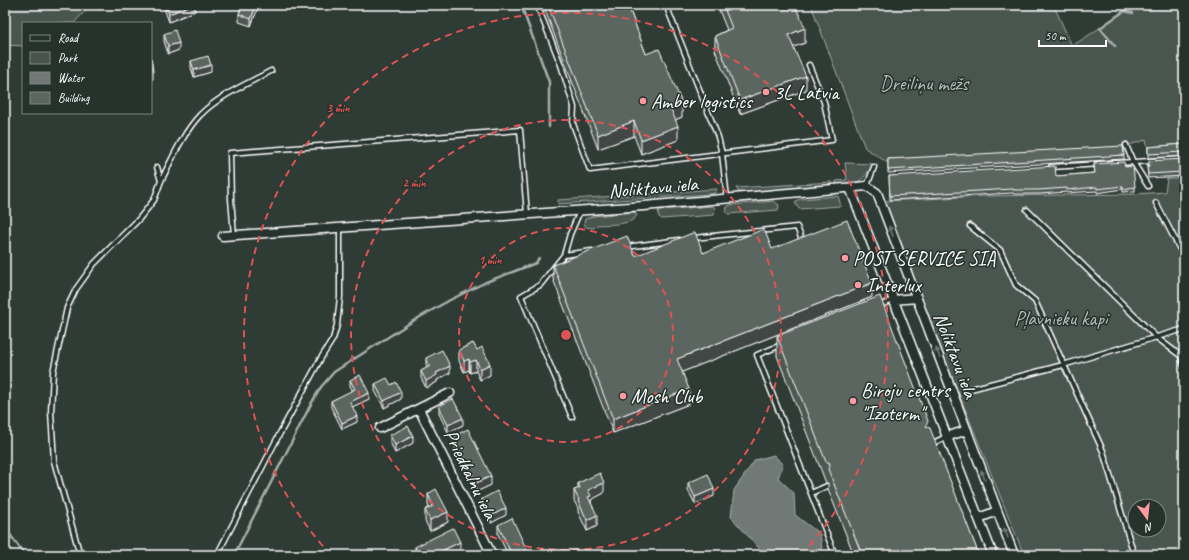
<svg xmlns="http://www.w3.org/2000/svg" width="1189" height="560" font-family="Caveat,sans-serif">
<rect width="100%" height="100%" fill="#2f3b35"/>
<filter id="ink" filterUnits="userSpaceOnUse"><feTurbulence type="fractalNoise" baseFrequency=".025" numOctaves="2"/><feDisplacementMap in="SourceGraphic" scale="8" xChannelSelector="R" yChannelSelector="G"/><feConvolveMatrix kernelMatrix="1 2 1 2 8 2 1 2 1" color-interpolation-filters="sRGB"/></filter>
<g filter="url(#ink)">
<path fill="#4a544f" stroke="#a4aaa7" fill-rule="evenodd" d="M5 5H82L86 10 74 23H23V46L5 45Z
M811 5H1055L1054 6 1072 46 1126 11 1143 5H1184V148L1148 150 1146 140 1122 147 888 163 865 148Z
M845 163 873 164C861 184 859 183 836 184V181L847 180Z
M1167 178H1184V555H1024L890 223 883 201 986 196 1135 194 1165 192ZM1135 506H1159V530H1135Z
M832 182 833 185 742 193 738 191 736 188Z
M717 189 715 193 710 194 558 204V200Z
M838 196 841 206 799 209 795 203 797 200 801 199Z
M774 201 779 205 778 210 728 214 726 211 727 207 730 205Z
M713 206 715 208 714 215 662 219 659 217 658 213 659 210Z
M634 212 637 215C632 226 608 224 597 225L594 228 586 227 584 224 585 219 594 216Z"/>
<path fill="#707975" stroke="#a9afac" d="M774 455 783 465 778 478 794 493 795 515 820 534 823 555H765L731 517 734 490 755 460Z"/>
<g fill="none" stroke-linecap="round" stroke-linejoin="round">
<path stroke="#a9afac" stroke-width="2.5" d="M521 5 549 82V127
M1115 46 1100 28 1124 11 1133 13
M5 528 25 555
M234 555 311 404 321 387 334 372 413 321 448 301 486 282 536 263 539 258"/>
<defs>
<path id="lane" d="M537 5 561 65 574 107 573 124 590 170 832 140 824 102 809 65
M666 5 718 137 722 154 727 198
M1126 145 1133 162 1148 186
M1051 167 1184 159
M161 181C172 159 183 133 200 115 220 95 247 84 271 71
M867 186 874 167
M1156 203 1184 257
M1027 210 1156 337 1181 356 1184 366
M970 226 1000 250 1016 285 1035 301 1103 451 1134 555
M234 235 231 199 230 153 520 130 527 214
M694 238 797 227 803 243
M626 247 679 240
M564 255 592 251
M879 306 893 300
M781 345 757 355 835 555
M967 390 1063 365 1184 329
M572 417 521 296 540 285 564 255 570 234 580 211
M931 444 946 437
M811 493 827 486
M80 555 54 461 51 412 53 372 67 308 76 289 94 264 139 219 154 200 161 181 157 167
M217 555 280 433 321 358 333 339 337 325 340 297V228"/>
<path id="street" d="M850 188 993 555
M223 236 644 206 867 186 877 193 1014 555
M893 300 917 298
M419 409 492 555
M380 428 450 393
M946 437 967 430
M979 518 997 511"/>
</defs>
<use href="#lane" stroke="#fff" stroke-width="7"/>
<use href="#street" stroke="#fff" stroke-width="11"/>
<use href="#lane" stroke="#26332d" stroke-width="4"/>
<use href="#street" stroke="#26332d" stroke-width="8"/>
</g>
<path fill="#4e5853" stroke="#fff" d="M165 5H195V11L169 22 165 11Z
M242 5H259L251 26 239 22V14Z
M543 5H628L646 54 682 117 675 120 678 140 641 154 634 136 598 149Z
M717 5H795L805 43 793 47 806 90 740 114 715 50V36L727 30Z
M164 34 179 50 168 54 164 41Z
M151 58 153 72V79L151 80Z
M191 61 211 72 194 77 191 68Z
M1184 144V156L1148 158V147Z
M1124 155V159L888 173V159Z
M1184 159V176L1148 178 1147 166Z
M1094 164 1125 167 1135 187V191L1123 192V189L1097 193V191L1067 193V192L1039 194H1013V193L890 200 889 176H1056L1094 173Z
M772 249 872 297 682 372 689 404 613 433 553 279V265L635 256Z
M777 336 928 427 979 555H854L828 489V483H826L777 356Z
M473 343 490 375 480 380 476 371 470 373 469 370 464 372 459 361V350Z
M426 358 450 373 437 380V382L426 388 421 378V371L427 368 426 365Z
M350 380 369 399 352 407 357 422 342 429 331 407V401L353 391 350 386Z
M375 384 391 385 401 399 384 408 375 391Z
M439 406 463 425 448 432 439 414Z
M390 435 413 443 395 453 390 442Z
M454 436 491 485 476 492 454 445Z
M578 483 604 493 591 500V502L597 526 587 531 578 512V508L574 501V490L578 489Z
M688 483 714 496 695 504 688 490Z
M428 494 448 522 430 531 425 521V510L429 508 428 505Z
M482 499 506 515 491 523 482 506Z
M498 525 529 555H508L498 534Z
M415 547 460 553 455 555H415Z"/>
<path fill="#404744" stroke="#fff" d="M191 5H195V11L169 22V14Z
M256 5H259L251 26V19Z
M805 28V43L788 49V35Z
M179 43V50L168 54V46Z
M211 65V72L194 77V70Z
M806 76V90L740 114V100Z
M682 103V117L670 122V107Z
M634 121V136L598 149V135Z
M678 126V140L641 154V140Z
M872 283V297L677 374V359Z
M469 359V370L464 372V361Z
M476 360V371L470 373V362Z
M490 364V375L480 380V369Z
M450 366V373L437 380V382L426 388V381L436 373Z
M689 389V404L613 433V419Z
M401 392V399L384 408V401Z
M369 393V399L350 408V402Z
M357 416V422L342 429V423Z
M463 418V425L448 432V425Z
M413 436V443L395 453V445Z
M491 476V485L476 492V483Z
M604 483V493L591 500V507L588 508V490Z
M714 489V496L695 504V497Z
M506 508V515L491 523V516Z
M448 512V522L430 531V520Z
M597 515V526L587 531V520Z
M460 542V553L455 555H433Z"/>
<path fill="#5b6661" stroke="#fff" d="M165 5H191L169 14Z
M242 5H256L251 19 239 14Z
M548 5H628L646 54 659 49 682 103 670 107 678 126 641 140 634 121 598 135Z
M723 5H795L805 28 788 35 806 76 740 100 715 36 732 28Z
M175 30 179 43 168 46 164 34Z
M208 56 211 65 194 70 191 61Z
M151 58 153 72H151Z
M1184 144V152L1148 154V147Z
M1123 146 1124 155 888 170V159Z
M1184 159V172L1148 174 1147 166H1149V161Z
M1124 162 1125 167 1133 166 1135 187 1123 189V186L1097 189V187L1067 190V188L1039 190H1013V189L890 196 889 176 1055 166 1056 176 1095 173 1094 164Z
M847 220 872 283 677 359 689 389 613 419 553 265 627 236 635 256 695 232 703 253 764 229 772 249Z
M880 296 928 421 926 426 927 427 930 428 979 555H862L828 469 830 464 829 462H826L777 336Z
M473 343 477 350 482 347 490 364 480 369 476 360 470 362 469 359 464 361 459 350Z
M442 350 450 366 436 373 437 375 426 381 421 371 430 366 426 358Z
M360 375 369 393 350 402 357 416 342 423 331 401 355 389 350 380Z
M387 378 391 385 396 382 401 392 384 401 375 384Z
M453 399 463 418 448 425 439 406Z
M408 426 413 436 395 445 390 435Z
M468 429 491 476 476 483 454 436Z
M600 473 604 483 588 490 591 496 588 497 597 515 587 520 578 501 579 500 574 490 580 488 578 483Z
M708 474 714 489 695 497 688 483Z
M436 489 448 512 430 520 425 510 433 506 428 494Z
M497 491 506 508 491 516 482 499Z
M512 518 529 555H512L498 525Z
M453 528 460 542 433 555H419L415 547Z"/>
<defs><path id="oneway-solid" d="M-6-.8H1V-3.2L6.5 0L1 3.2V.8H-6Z"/></defs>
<g fill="#727a76">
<use href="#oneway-solid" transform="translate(891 231) rotate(-111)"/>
<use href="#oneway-solid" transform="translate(938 353) rotate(-111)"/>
<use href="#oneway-solid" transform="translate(983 475) rotate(-110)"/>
<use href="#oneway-solid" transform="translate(1006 533) rotate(-112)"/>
</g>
</g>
<g fill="none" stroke="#de5353" stroke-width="2" stroke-dasharray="7 5">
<circle cx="566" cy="335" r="107"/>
<circle cx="566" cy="335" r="215"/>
<path d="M331 555A322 322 0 1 1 801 555"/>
</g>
<g fill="#ff9aa2" stroke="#26332d" stroke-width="1.5">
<circle cx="766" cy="92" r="4"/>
<circle cx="643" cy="101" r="4"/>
<circle cx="845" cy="258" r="4"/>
<circle cx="858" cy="285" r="4"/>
<circle cx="623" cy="396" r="4"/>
<circle cx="853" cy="401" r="4"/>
</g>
<g text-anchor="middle" stroke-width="3" stroke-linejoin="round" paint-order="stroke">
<g font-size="20" fill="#b7bbb9" stroke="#26332d">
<text x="924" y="90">Dreiliņu mežs</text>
<text x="1061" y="325">Pļavnieku kapi</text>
</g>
<g font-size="20" fill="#fff" stroke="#26332d" text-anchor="start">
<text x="774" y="99">3L Latvia</text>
<text x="651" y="108">Amber logistics</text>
<text x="853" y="265">POST SERVICE SIA</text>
<text x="866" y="292">Interlux</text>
<text x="861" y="397">Biroju centrs<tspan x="861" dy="23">"Izoterm"</tspan></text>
<text x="631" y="403">Mosh Club</text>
</g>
<g font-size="20" fill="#fff" stroke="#26332d">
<text transform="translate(653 187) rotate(-5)" y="7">Noliktavu iela</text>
<text transform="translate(956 355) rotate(69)" y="7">Noliktavu iela</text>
<text transform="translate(471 474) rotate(64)" y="7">Priedkalnu iela</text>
</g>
</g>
<circle cx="566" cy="335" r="6" fill="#de5353" stroke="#26332d" stroke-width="2"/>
<g font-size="12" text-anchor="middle" font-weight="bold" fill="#de5353" stroke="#26332d" stroke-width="3" stroke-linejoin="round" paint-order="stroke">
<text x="338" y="112">3 min</text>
<text x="414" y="187">2 min</text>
<text x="490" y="264">1 min</text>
</g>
<rect width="1189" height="560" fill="none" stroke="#26332d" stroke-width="20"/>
<rect x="10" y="10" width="1169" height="540" fill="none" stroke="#fff" stroke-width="1.5" filter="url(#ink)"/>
<rect x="22" y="22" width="130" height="92" fill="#26332d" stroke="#7d8581"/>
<rect x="30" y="35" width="20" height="6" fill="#26332d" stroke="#7d8581"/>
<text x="58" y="42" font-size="12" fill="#ffffff">Road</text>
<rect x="30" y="52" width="20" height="12" fill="#4a544f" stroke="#7d8581"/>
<text x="58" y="62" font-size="12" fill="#ffffff">Park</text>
<rect x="30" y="72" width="20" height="12" fill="#707975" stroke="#7d8581"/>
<text x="58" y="82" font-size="12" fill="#ffffff">Water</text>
<rect x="30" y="92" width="20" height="12" fill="#5b6661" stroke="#7d8581"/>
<text x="58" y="102" font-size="12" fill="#ffffff">Building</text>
<g transform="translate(1147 518) rotate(165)"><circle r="19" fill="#26332d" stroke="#7d8581"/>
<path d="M0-3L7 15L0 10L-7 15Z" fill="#ff9aa2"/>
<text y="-6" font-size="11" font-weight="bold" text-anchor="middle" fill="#ffffff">N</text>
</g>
<path d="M1039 40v6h67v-6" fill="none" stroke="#ffffff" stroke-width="2"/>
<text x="1045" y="40" font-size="12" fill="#ffffff" stroke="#26332d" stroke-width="3" paint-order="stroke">50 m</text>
</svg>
